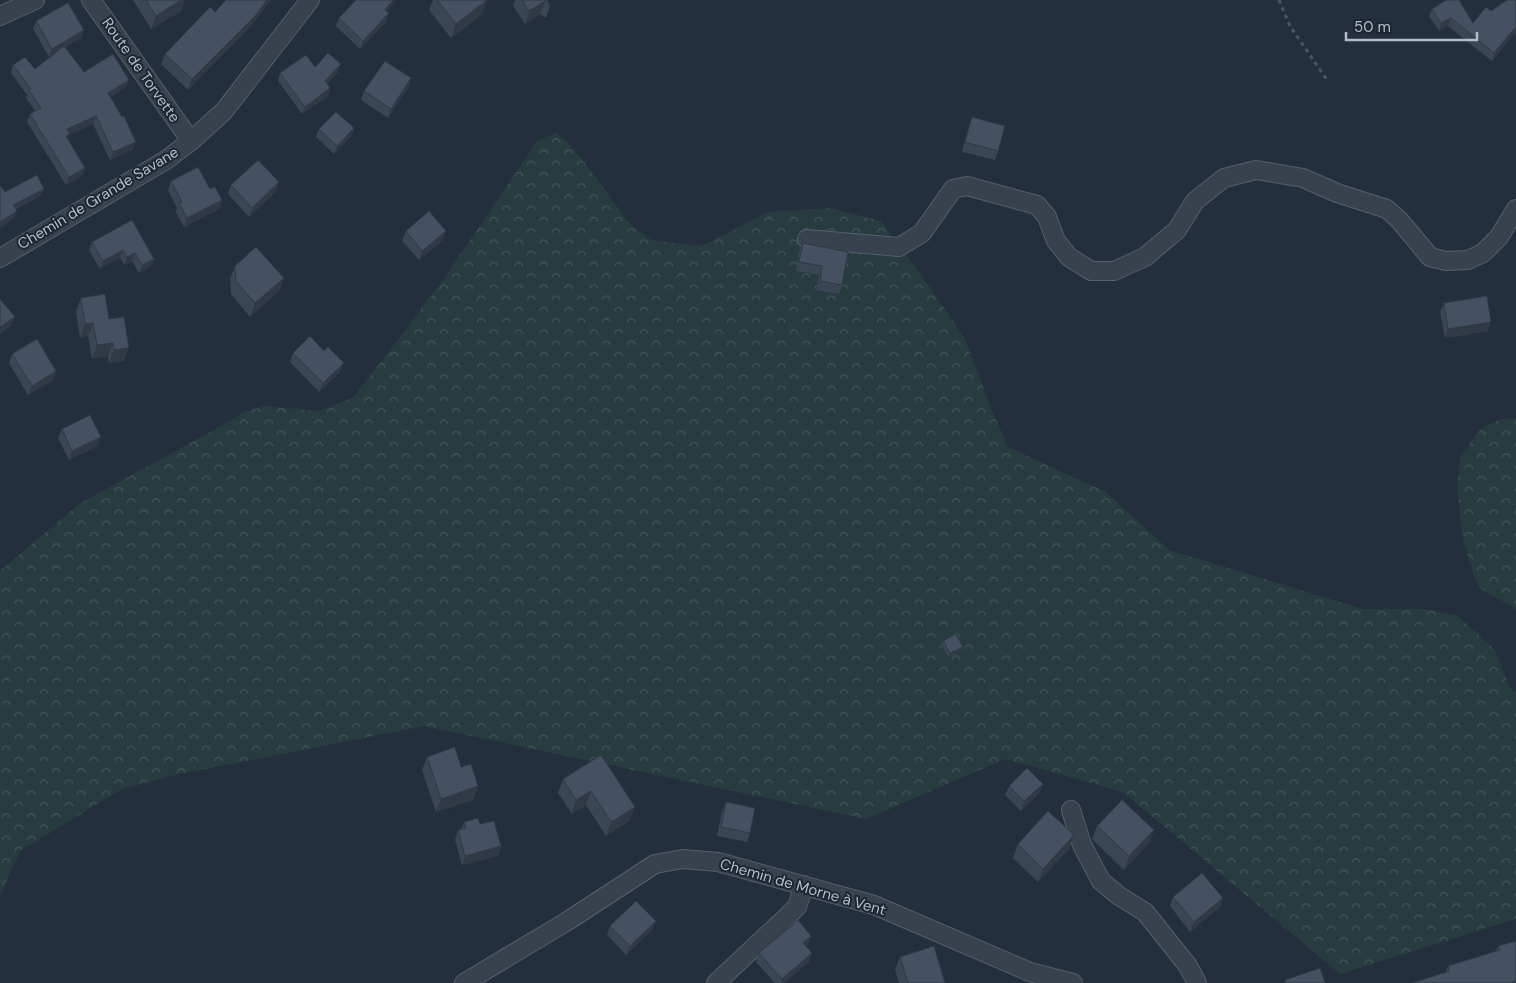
<svg xmlns="http://www.w3.org/2000/svg" width="1516" height="983" font-family="'DM Sans',sans-serif">
<defs>
<pattern id="forest-crowns" width="20" height="18" patternUnits="userSpaceOnUse" patternTransform="scale(1.25)"><rect width="20" height="18" fill="#263c3f"/><path d="M2 6a3 3 0 1 1 6 0M12 15a3 3 0 1 1 6 0" fill="none" stroke="#435659"/></pattern>
</defs>
<rect width="100%" height="100%" fill="#242f3e"/>
<path fill="url(#forest-crowns)" d="M556 133 568 143 592 172 628 222 651 240 702 246 768 212 830 208 881 221 931 289 965 339 992 410 1008 447 1106 492 1169 550 1363 609H1424L1458 616 1495 650 1509 687 1516 693V919L1340 974 1123 792 1005 759 866 819 424 726 175 775 122 789 20 851 0 896V571L79 504 221 426 244 412 265 406 319 411 354 397 440 284 538 140Z
M1516 418V609L1478 587 1463 541 1457 485 1461 455 1481 429 1498 420Z"/>
<g fill="none" stroke-linecap="round" stroke-linejoin="round">
<defs>
<path id="minor" d="M91 0 191 141
M0 16 35 0
M807 239 899 247 922 233 953 189 967 186 1037 205 1047 217 1056 241 1069 257 1091 271H1114L1145 257 1177 230 1195 201 1224 178 1256 170 1303 178 1337 193 1387 209 1400 221 1430 257 1446 261 1468 260 1483 253 1499 237 1516 209
M0 258 166 160 191 141 224 111 310 0
M1071 810 1082 845 1101 881 1119 896 1145 912 1188 966 1197 983
M464 983 566 922 655 864 683 859 718 862 874 905 1030 972 1073 983
M716 983 797 907 804 885"/>
</defs>
<use href="#minor" stroke="#565f6c" stroke-width="20"/>
<path stroke="#44595c" stroke-width="3" stroke-dasharray="4 4" stroke-linecap="butt" d="M1279 0 1290 26 1327 80"/>
<use href="#minor" stroke="#38414e" stroke-width="18"/>
</g>
<path fill="#3b4654" d="M133 0H185L181 11 151 29Z
M433 0H487L482 14 451 38 429 10Z
M515 0H547L550 5 546 18 540 14 525 24 513 6Z
M1432 9 1473 23 1511 37 1492 61 1448 26 1439 31 1429 16Z
M215 12 251 26 188 90 161 64 165 54Z
M387 12 386 22 360 49 336 26 339 18Z
M36 21 84 30 81 38 65 47 84 72 126 87 110 97 133 149 110 160 93 124 69 135 68 139 85 168 82 176 66 185 27 122 30 114 35 111 26 98 27 95 11 73 13 65 35 69 56 53 49 57 33 29Z
M315 67 338 72 327 84 328 96 302 114 278 81 280 73Z
M408 88 388 118 361 100 364 91Z
M972 117 998 151 995 160 962 152 969 126Z
M354 128 351 136 334 154 316 137 319 129Z
M171 181 210 189 222 200 219 209 184 227 176 212 177 208 168 190Z
M231 185 276 192 249 217 228 194Z
M132 220 151 266 139 273 132 261 124 265 120 258 100 269 89 250 92 242Z
M406 231 443 240 419 260 402 241Z
M803 243 842 285 839 294 816 290 819 275 796 271 799 252Z
M235 266 284 278 279 291 250 317 231 294 230 279Z
M81 298 109 319 124 361 109 363 108 356 92 359 88 336 80 338 76 311Z
M1444 303 1488 331 1445 338 1440 312Z
M293 353 340 372 319 392 290 362Z
M12 354 56 371 53 380 28 395 9 363Z
M62 429 98 446 69 460 58 438Z
M943 641 963 647 961 651 949 658 942 645Z
M601 755 630 820 606 836 586 805 572 814 558 793 563 779Z
M427 757 461 767 478 786 473 800 436 812 422 770Z
M1043 784 1039 793 1021 811 1005 795 1009 786Z
M726 802 750 833 747 842 717 836 722 811Z
M464 822 480 824 501 846 498 856 462 865 455 840 458 830H461Z
M1097 826 1154 830 1149 843 1124 870 1092 839Z
M1074 835 1069 849 1038 882 1013 858 1018 844Z
M1173 897 1223 898 1220 907 1190 932 1170 906Z
M656 921 652 930 626 955 607 935 610 926Z
M808 945 806 947 809 962 784 983H775L756 962 759 953Z
M1498 946 1516 983 1445 973 1448 966 1496 951Z
M900 957 945 983H899L895 970Z"/>
<path fill="#303945" d="M181 0H185L181 11 151 29 156 16Z
M267 0H271L251 26 188 90 192 79Z
M393 0H396L382 18 385 10Z
M487 0 482 14 451 38 456 24Z
M545 1 540 14 525 24 529 11Z
M389 13 386 22 360 49 363 41Z
M1451 18 1448 26 1439 31 1441 23Z
M1516 28V34L1511 37 1492 61 1494 53 1514 29Z
M84 30 81 38 49 57 52 49Z
M341 64 338 72 322 89 325 81Z
M411 78 408 88 388 118 391 109Z
M129 80 126 87 105 101 108 93Z
M330 88 328 96 302 114 305 107Z
M96 116 93 124 69 135 67 142 63 144 67 129Z
M354 128 351 136 334 154 337 146Z
M136 142 133 149 110 160 113 152Z
M85 168 82 176 66 185 69 177Z
M279 182 276 192 249 217 252 208Z
M44 189 41 196 11 212 13 205Z
M222 200 219 209 184 227 187 218Z
M17 211 14 218 0 228V222Z
M446 231 443 240 419 260 422 251Z
M123 250 120 258 100 269 103 261Z
M135 253 132 261 124 265 127 257Z
M154 259 151 266 139 273 142 265Z
M284 278 279 291 250 317 255 303Z
M15 317 11 326 0 334V327Z
M1491 322 1488 331 1445 338 1448 329Z
M93 323 88 336 80 338 85 324Z
M113 343 108 356 92 359 97 345Z
M129 348 124 361 109 363 114 350Z
M344 363 340 372 319 392 323 383Z
M56 371 53 380 28 395 32 386Z
M101 437 98 446 69 460 72 451Z
M963 647 961 651 949 658 950 653Z
M1043 784 1039 793 1021 811 1024 801Z
M478 786 473 800 436 812 441 799Z
M591 791 586 805 572 814 576 800Z
M635 807 630 820 606 836 611 822Z
M1154 830 1149 843 1124 870 1129 856Z
M1074 835 1069 849 1038 882 1043 869Z
M501 846 498 856 462 865 465 856Z
M1223 898 1220 907 1190 932 1194 922Z
M656 921 652 930 626 955 630 946Z
M811 936 808 945 800 952 803 943Z
M812 953 809 962 784 983H781L782 979Z"/>
<path fill="#455162" stroke="#303945" d="M146 0H181L156 16Z
M226 0H267L255 16 192 79 165 54 210 7 215 12Z
M356 0H393L385 10 389 13 363 41 339 18Z
M437 0H487L456 24Z
M522 0H547L550 5 545 1 529 11Z
M1446 0H1459L1473 23 1486 7 1491 11 1507 0H1516V28L1514 29 1494 53 1451 18 1441 23 1432 9Z
M68 3 84 30 52 49 36 21Z
M64 46 84 72 113 54 129 80 108 93 122 117 124 116 136 142 113 152 96 116 67 129 70 134 66 136 85 168 69 177 30 114 41 108 29 90 31 89 13 65 25 57 35 69Z
M328 53 341 64 325 81 330 88 305 107 280 73 306 55 315 67Z
M385 61 411 78 391 109 364 91Z
M336 112 354 128 337 146 319 129Z
M972 117 1005 126 998 151 965 142Z
M258 160 279 182 252 208 231 185Z
M198 167 210 189 215 187 222 200 187 218 179 203 182 202 171 181Z
M37 175 44 189 13 205 17 211 0 222V185L5 192Z
M429 211 446 231 422 251 406 231Z
M132 220 154 259 142 265 135 253 127 257 123 250 103 261 92 242Z
M803 243 848 252 842 285 820 281 822 266 799 262Z
M256 247 284 278 255 303 236 281 235 266Z
M105 294 109 319 124 317 129 348 114 350 113 343 97 345 93 323 85 324 81 298Z
M1487 296 1491 322 1448 329 1444 303Z
M0 299 15 317 0 327Z
M310 336 324 351 328 347 344 363 323 383 293 353Z
M37 339 56 371 32 386 12 354Z
M90 415 101 437 72 451 62 429Z
M956 634 963 647 950 653 943 641Z
M455 747 461 767 471 764 478 786 441 799 427 757Z
M601 755 635 807 611 822 591 791 576 800 563 779Z
M1027 768 1043 784 1024 801 1009 786Z
M1122 800 1154 830 1129 856 1097 826Z
M726 802 755 808 750 833 721 827Z
M1048 811 1074 835 1043 869 1018 844Z
M478 818 480 824 494 821 501 846 465 856 458 830 466 828 464 822Z
M1202 873 1223 898 1194 922 1173 897Z
M636 901 656 921 630 946 610 926Z
M798 920 811 936 803 943 812 953 782 979 759 953Z
M1516 941V981L1511 983H1412L1449 971 1448 966 1500 950 1498 946Z
M934 946 945 983H908L900 957Z
M1320 968 1325 983H1286L1285 980Z"/>
<g text-anchor="middle" stroke-width="4" stroke-linejoin="round" paint-order="stroke">
<g font-size="15" fill="#b4bcc9" stroke="#1d2633">
<text transform="translate(141 70) rotate(55)" y="5">Route de Torvette</text>
<text transform="translate(98 198) rotate(-31)" y="5">Chemin de Grande Savane</text>
<text transform="translate(803 887) rotate(16)" y="5">Chemin de Morne à Vent</text>
</g>
</g>
<path d="M1346 32v8h131v-8" fill="none" stroke="#b4bcc9" stroke-width="2.5"/>
<text x="1354" y="32" font-size="15" fill="#b4bcc9" stroke="#1d2633" stroke-width="4" paint-order="stroke">50 m</text>
</svg>
